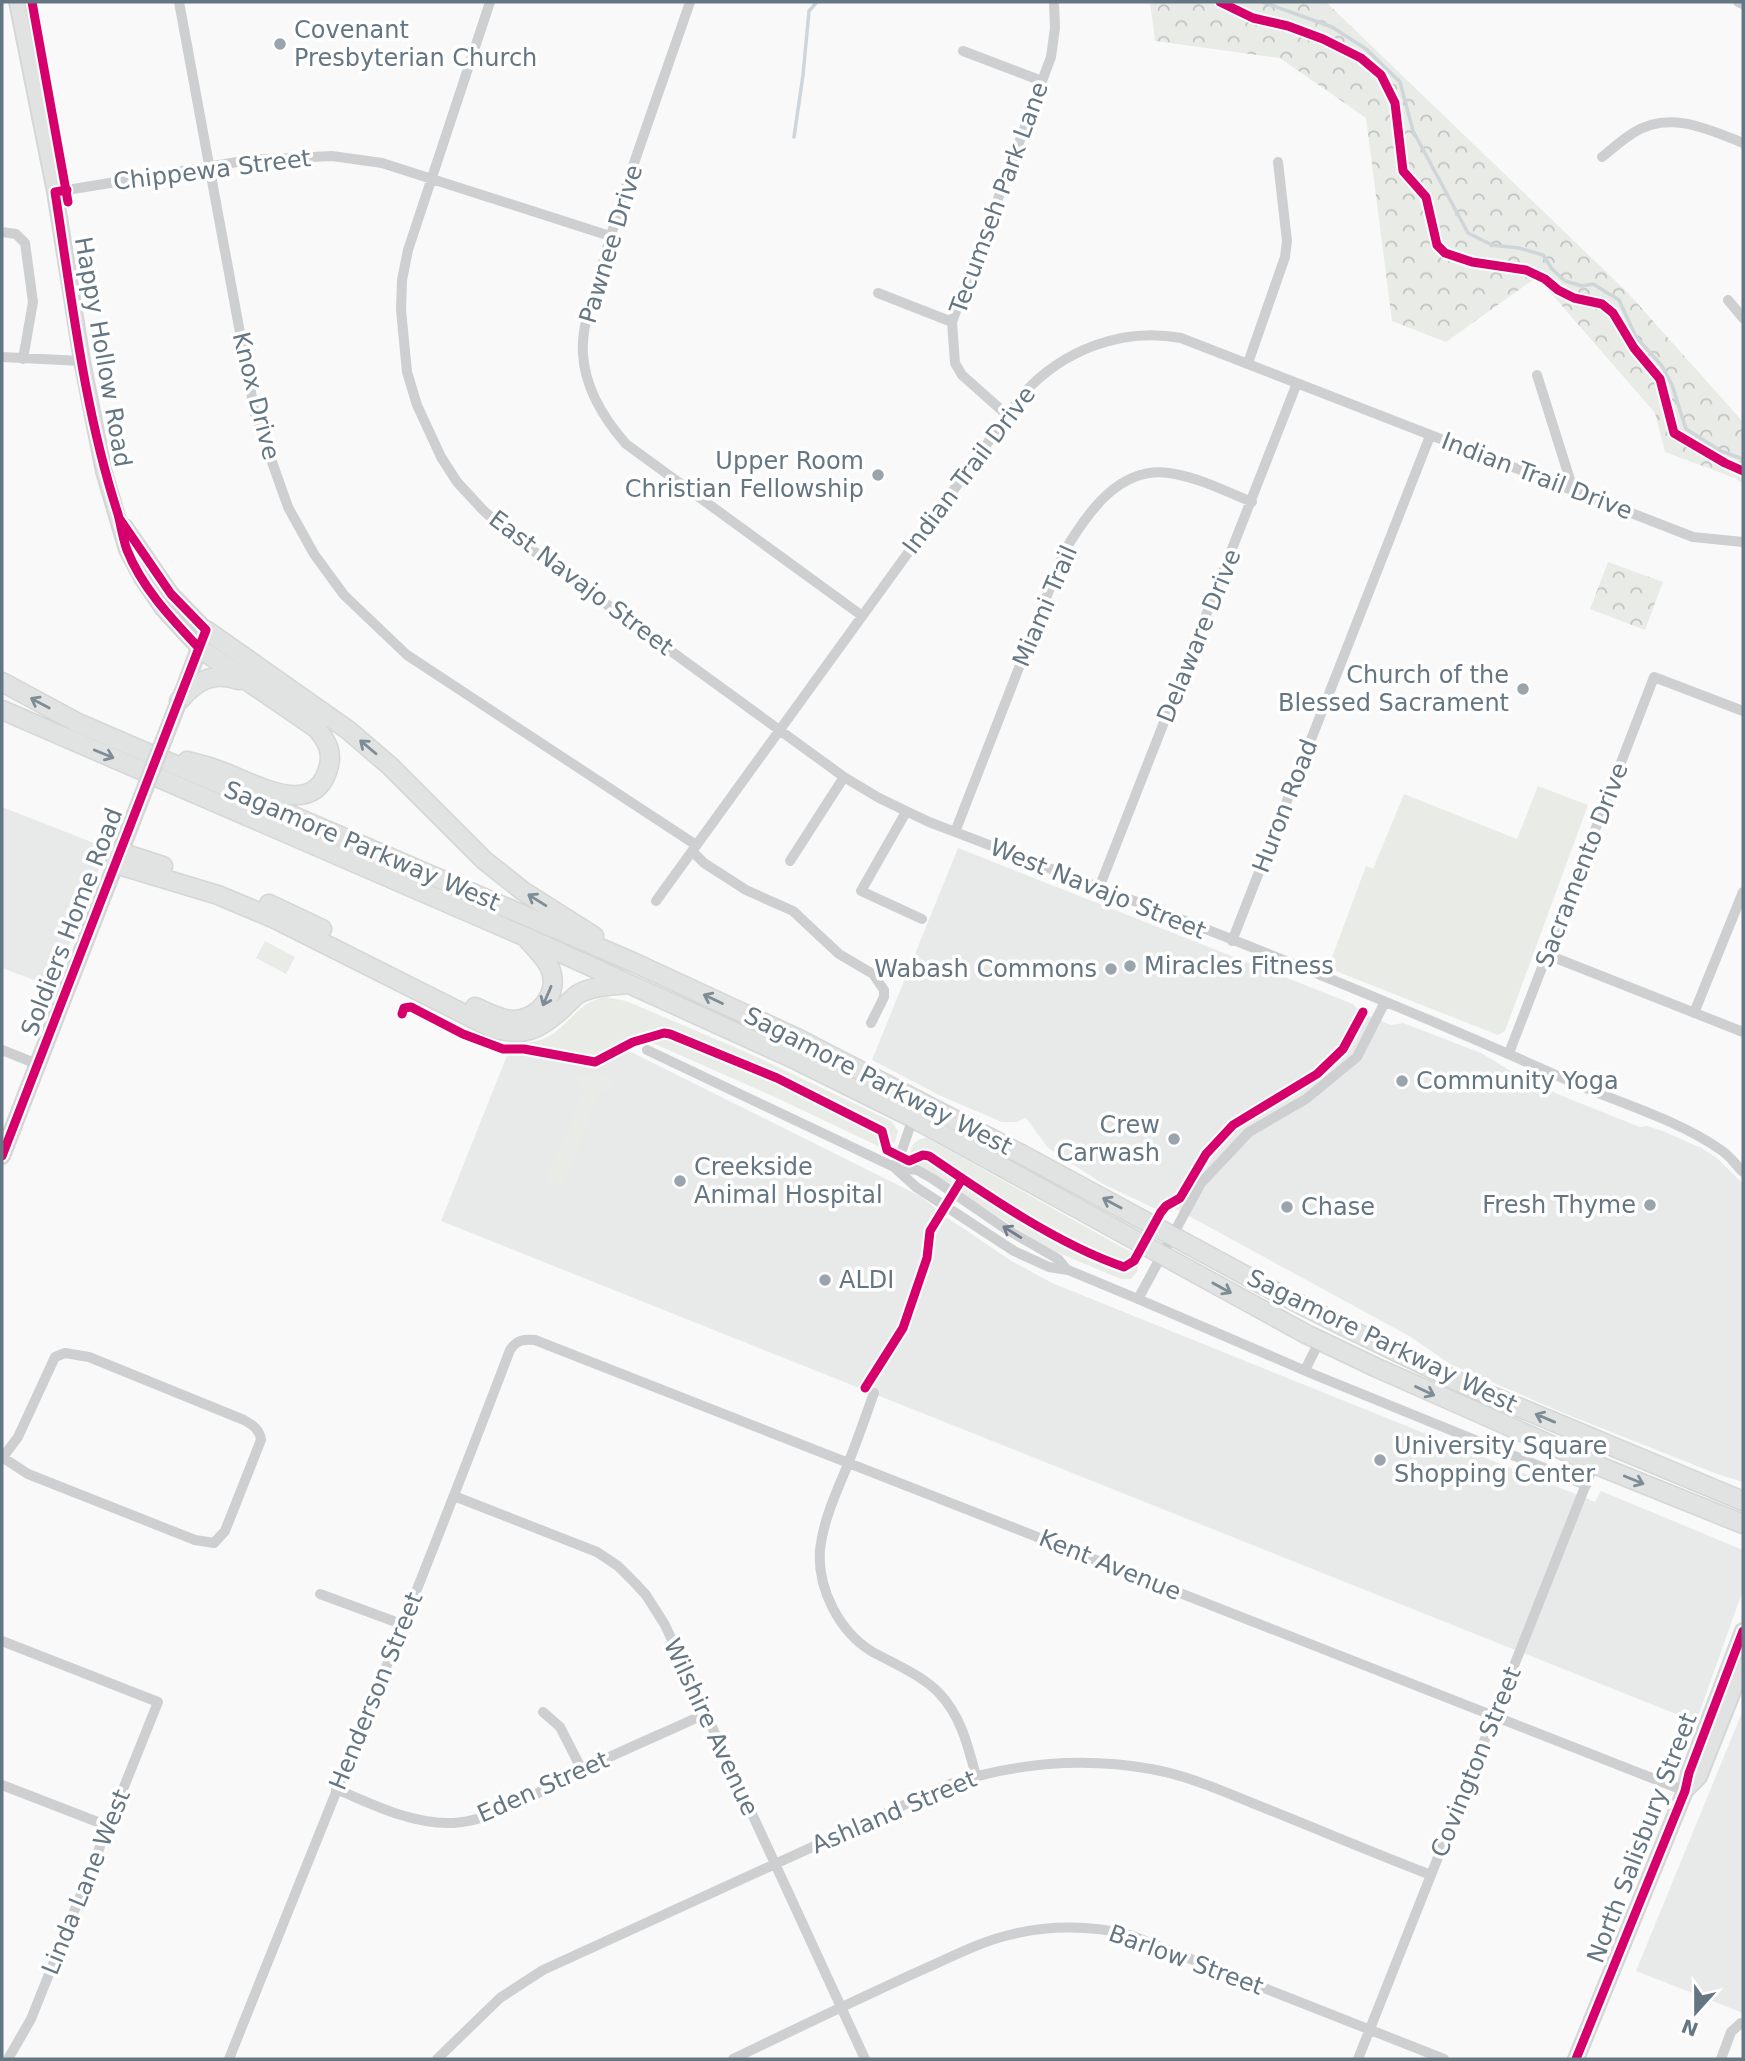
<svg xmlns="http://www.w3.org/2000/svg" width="1745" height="2061" font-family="'DejaVu Sans',sans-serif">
<defs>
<pattern id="forest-crowns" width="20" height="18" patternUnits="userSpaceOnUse" patternTransform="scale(1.75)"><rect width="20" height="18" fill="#e8ebe6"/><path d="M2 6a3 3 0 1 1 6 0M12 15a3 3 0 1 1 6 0" fill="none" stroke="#c0c3c0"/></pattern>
</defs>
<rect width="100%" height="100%" fill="#f9f9f9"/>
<path fill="#e8e9e9" d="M2 807 107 848 53 987 2 968Z
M958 848 1353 1004 1360 1012 1391 1025 1403 1023 1481 1053 1524 1079 1567 1098 1640 1127 1647 1126 1663 1131 1701 1148 1717 1158 1743 1184V1482L1717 1474 1561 1412 1450 1364 1411 1337 1165 1203 1158 1210 1103 1184 1048 1148 1026 1118 1016 1122H1002L943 1097 872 1060Z
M625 1049 920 1196 945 1216 1010 1260 1052 1283 1595 1502 1601 1491 1743 1550V1590L1696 1722 441 1221 508 1053 524 1052 589 1066 605 1064Z
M1743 1710V2013L1636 1971Z"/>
<path fill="#e8ebe6" d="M1538 786 1588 805 1505 1031 1498 1035 1328 968 1366 866 1373 869 1404 794 1517 839Z
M265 941 295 957 286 974 256 958Z
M606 997 626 1001 746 1052 891 1121 898 1131 895 1142 889 1147H880L775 1097 639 1037C624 1042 612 1056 595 1058 569 1062 541 1045 514 1046L512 1043C525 1042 540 1043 551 1035 571 1022 581 1000 606 997Z
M602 1073 610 1078 613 1088 606 1091 600 1090 563 1187 549 1183 546 1179 585 1089 578 1086 577 1079 583 1074Z
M927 1138 1134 1254 1139 1260 1137 1272 1131 1279H1121L1049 1249 914 1163 910 1157C910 1145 915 1139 927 1138Z"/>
<path fill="url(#forest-crowns)" d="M1150 2H1326L1628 293 1743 422V484L1735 478 1665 452 1655 413 1537 277 1446 342 1392 321 1366 118 1280 58 1155 41Z
M1608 562 1663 582 1645 630 1590 609Z"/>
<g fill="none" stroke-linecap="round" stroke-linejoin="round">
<path stroke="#ced6d9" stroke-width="3.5" d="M1263 2 1332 27 1366 49 1400 82 1413 131 1468 233 1492 245 1519 248 1543 255 1552 269 1565 281 1582 286 1593 284 1619 300 1636 337 1662 366 1672 385 1686 429 1721 451 1743 459
M794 137 803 75 809 11 817 2"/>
<defs>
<path id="secondary" d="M17 2 55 192 82 361 104 472 127 550 142 578 163 609 199 648
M125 527 171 594 206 630 180 699
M2 1156 128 832
M1686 1790 1699 1777 1743 1666
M1576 2059 1685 1791 1689 1773 1743 1631"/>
<path id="highway" d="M206 630 348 730 390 766 485 861 523 891 594 936
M2 682 78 723 635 963 799 1039 1023 1155 1276 1292 1343 1326 1463 1384 1743 1501
M179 701C196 681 213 671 239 680
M2 710 526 937 796 1060 913 1118 1306 1334 1375 1367 1594 1464 1743 1524
M187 761C198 764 208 766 218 770 249 780 310 820 327 772 334 754 328 742 316 728L199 648
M120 852 163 866
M115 864 218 895 275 919 492 1028C523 1037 538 1031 562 1009 567 1004 573 998 578 994 593 986 611 986 627 984
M269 904 322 929
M475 1007C487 1012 499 1019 512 1020 538 1021 562 992 549 966 544 957 535 948 528 940"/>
</defs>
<use href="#secondary" stroke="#d5d6d7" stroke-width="18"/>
<use href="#highway" stroke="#d5d6d6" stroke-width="21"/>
<path stroke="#cecfd0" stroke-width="10" d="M179 2 255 414 288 507 314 554 344 595 407 655 696 845
M490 2 408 250 402 280 401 310 407 372 417 405 441 457 457 482 483 510 506 531 844 777 879 798 929 822C1143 904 1358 986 1567 1080 1618 1103 1675 1118 1721 1150 1730 1156 1736 1165 1743 1172
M690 2C660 90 627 177 602 266 594 294 581 325 583 354 585 389 604 419 626 444L861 615
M1738 2 1743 4
M963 51 1042 81
M1602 157C1612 149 1622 140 1633 133 1669 110 1708 129 1743 143
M55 192 249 160 332 156 382 163 610 236
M2 232 16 234 25 243 33 302 23 359
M878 293 952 322
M1728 300 1743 318
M2 357 82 361
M1248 363 1285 257 1287 241 1278 162
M1537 375 1573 489
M1007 415 962 375 955 363 952 322 1051 57 1055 28 1054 2
M906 812 861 891 922 919
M955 832 1064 552C1087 513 1121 462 1175 474 1202 479 1227 492 1252 502
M692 851 704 863 746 890 793 911 839 954 873 974 884 990V997L871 1023
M790 861 844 777
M1099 888 1297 383
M656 901 1023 394C1063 350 1122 327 1181 338L1693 537 1743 542
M1232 941 1430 436
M1548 955 1743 1032
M1694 1013 1743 892
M2 1050 37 1064
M647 1050 894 1167 917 1170 933 1179 1006 1229 1058 1259 1067 1270
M1509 1053 1654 677 1743 711
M894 1167 916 1187 1014 1251 1049 1267 1068 1270 1138 1299 1315 1375 1586 1485
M894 1167 900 1156 913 1118
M1138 1299 1201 1183 1249 1132 1306 1099 1357 1057 1385 1002
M1305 1370 1320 1340
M874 1393C865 1418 856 1444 846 1469 835 1495 823 1522 820 1550 817 1588 839 1631 871 1651 894 1664 920 1674 939 1693 961 1716 968 1746 976 1776
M2 1457 28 1474 195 1540 214 1543 225 1531 261 1440C260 1430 253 1425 244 1420L89 1357 65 1353 55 1357 18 1437 3 1457
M454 1496 597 1552 618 1566 634 1582 646 1595 665 1625 865 2059
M320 1594 404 1625
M2 1641 158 1702 31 2019 8 2059
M543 1712 560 1727 582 1770
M2 1785 108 1826
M336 1789C372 1804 409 1823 448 1823 493 1823 543 1789 582 1770 623 1750 664 1733 705 1714
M229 2059C323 1823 420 1588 510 1350 517 1340 523 1339 535 1340L1685 1791
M437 2059 500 1998 543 1970 950 1784C1015 1763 1083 1757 1151 1769 1191 1776 1229 1794 1267 1809 1322 1831 1376 1854 1431 1875
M733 2059C793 2030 854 2001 915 1973 946 1960 976 1943 1009 1935 1047 1925 1092 1925 1130 1935L1444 2059
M1358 2059 1594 1464
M1721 2059 1731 2032 1741 2023 1743 2024"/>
<use href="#secondary" stroke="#e1e2e2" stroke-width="14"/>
<use href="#highway" stroke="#e1e2e2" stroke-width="18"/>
<defs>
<path id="secondary-bridge" d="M128 832 179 701"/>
</defs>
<use href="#secondary-bridge" stroke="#d5d6d7" stroke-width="18" stroke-linecap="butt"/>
<use href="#secondary-bridge" stroke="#e1e2e2" stroke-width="14"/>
<defs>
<path id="cycleway" d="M32 2 68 202
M1220 2 1253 18 1288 26 1323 39 1361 58 1381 75 1395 103 1403 171 1426 197 1437 245 1445 253 1472 262 1526 270 1545 279 1558 290 1574 298 1602 304 1613 313 1634 348 1660 379 1674 433 1725 463 1743 471
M67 190 55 192C72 300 84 410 118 514 121 526 123 539 127 550 142 588 172 619 199 648
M402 1014 404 1008 411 1007 463 1034 503 1049H524L595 1062 633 1042 664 1033 670 1034 777 1078 882 1131 887 1150 909 1161 923 1155 929 1156C986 1195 1059 1245 1124 1267L1134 1261 1161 1212 1166 1206 1180 1198 1206 1154 1233 1125 1317 1074 1343 1049 1363 1012
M2 1156 206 630 171 594 119 518
M865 1388 903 1328 927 1258 930 1231 962 1179
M1576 2059 1685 1791 1689 1773 1743 1631"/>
</defs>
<use href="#cycleway" stroke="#fff" stroke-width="13"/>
<use href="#cycleway" stroke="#d6006c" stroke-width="9"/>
</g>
<defs><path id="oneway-shaft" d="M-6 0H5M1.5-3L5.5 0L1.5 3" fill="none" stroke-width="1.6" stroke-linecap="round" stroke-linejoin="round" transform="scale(1.75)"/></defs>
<g stroke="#7e8c96">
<use href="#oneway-shaft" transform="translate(40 703) rotate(-152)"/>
<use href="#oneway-shaft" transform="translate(368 747) rotate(-140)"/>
<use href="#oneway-shaft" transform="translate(104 754) rotate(22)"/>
<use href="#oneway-shaft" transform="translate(537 900) rotate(-148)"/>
<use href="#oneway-shaft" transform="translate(547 996) rotate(113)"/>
<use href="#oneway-shaft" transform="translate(713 999) rotate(-155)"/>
<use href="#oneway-shaft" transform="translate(1112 1203) rotate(-152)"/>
<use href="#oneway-shaft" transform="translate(1222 1288) rotate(29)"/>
<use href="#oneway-shaft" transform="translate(1425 1391) rotate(25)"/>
<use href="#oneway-shaft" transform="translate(1545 1418) rotate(-157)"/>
<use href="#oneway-shaft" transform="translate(1634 1480) rotate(22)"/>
</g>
<use stroke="#707f8b" href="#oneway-shaft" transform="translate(1012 1232) rotate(-148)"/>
<g fill="#99a4ac" stroke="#fff" stroke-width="2.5">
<circle cx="280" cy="44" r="7"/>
<circle cx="878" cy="475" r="7"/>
<circle cx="1523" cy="689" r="7"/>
<circle cx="1130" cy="966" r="7"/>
<circle cx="1111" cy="969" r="7"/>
<circle cx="1402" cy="1081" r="7"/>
<circle cx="1174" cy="1139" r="7"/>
<circle cx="680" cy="1181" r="7"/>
<circle cx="1650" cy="1205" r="7"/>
<circle cx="1287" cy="1207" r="7"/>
<circle cx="825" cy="1280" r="7"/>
<circle cx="1380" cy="1460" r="7"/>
</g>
<g text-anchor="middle" stroke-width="7" stroke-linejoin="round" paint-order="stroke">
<g font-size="24" fill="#657683" stroke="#fff" text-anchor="start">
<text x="294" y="38">Covenant<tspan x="294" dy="28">Presbyterian Church</tspan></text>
<text x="864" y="469" text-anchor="end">Upper Room<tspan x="864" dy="28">Christian Fellowship</tspan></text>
<text x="1509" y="683" text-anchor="end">Church of the<tspan x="1509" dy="28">Blessed Sacrament</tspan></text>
<text x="1144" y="974">Miracles Fitness</text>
<text x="1097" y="977" text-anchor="end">Wabash Commons</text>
<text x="1416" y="1089">Community Yoga</text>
<text x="1160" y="1133" text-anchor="end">Crew<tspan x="1160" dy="28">Carwash</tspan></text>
<text x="694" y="1175">Creekside<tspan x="694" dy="28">Animal Hospital</tspan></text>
<text x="1636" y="1213" text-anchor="end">Fresh Thyme</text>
<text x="1301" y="1215">Chase</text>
<text x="839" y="1288">ALDI</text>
<text x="1394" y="1454">University Square<tspan x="1394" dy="28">Shopping Center</tspan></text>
</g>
<g font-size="24" fill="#657683" stroke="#fff">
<text transform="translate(212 170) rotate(-7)" y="8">Chippewa Street</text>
<text transform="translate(999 198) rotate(-70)" y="8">Tecumseh Park Lane</text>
<text transform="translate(611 244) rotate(-73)" y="8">Pawnee Drive</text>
<text transform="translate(103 352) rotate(80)" y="8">Happy Hollow Road</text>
<text transform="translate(256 396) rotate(76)" y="8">Knox Drive</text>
<text transform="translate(969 470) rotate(-53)" y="8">Indian Trail Drive</text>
<text transform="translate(1537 476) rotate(21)" y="8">Indian Trail Drive</text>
<text transform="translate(581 583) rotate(37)" y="8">East Navajo Street</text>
<text transform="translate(1045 606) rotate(-67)" y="8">Miami Trail</text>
<text transform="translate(1199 636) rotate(-68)" y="8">Delaware Drive</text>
<text transform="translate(1285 806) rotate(-69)" y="8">Huron Road</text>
<text transform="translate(362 846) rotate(23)" y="8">Sagamore Parkway West</text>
<text transform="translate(1582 865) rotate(-69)" y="8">Sacramento Drive</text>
<text transform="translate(1098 889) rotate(22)" y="8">West Navajo Street</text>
<text transform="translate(72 922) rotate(-69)" y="8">Soldiers Home Road</text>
<text transform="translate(878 1081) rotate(27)" y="8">Sagamore Parkway West</text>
<text transform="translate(1382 1341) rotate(26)" y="8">Sagamore Parkway West</text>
<text transform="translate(1110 1565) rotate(22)" y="8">Kent Avenue</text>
<text transform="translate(376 1691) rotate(-68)" y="8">Henderson Street</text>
<text transform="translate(711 1727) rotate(65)" y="8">Wilshire Avenue</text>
<text transform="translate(1476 1762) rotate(-68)" y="8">Covington Street</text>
<text transform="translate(543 1787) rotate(-24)" y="8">Eden Street</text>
<text transform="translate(894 1812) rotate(-23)" y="8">Ashland Street</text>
<text transform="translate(1642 1838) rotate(-69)" y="8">North Salisbury Street</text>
<text transform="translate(86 1882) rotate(-68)" y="8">Linda Lane West</text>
<text transform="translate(1186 1960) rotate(20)" y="8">Barlow Street</text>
</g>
</g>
<rect width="1745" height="2061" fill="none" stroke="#657683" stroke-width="7"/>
<g transform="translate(1696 2012) rotate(201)" stroke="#ffffff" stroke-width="5" paint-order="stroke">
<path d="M0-5L12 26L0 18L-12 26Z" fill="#657683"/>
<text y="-10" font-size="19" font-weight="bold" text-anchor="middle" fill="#657683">N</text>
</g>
</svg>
